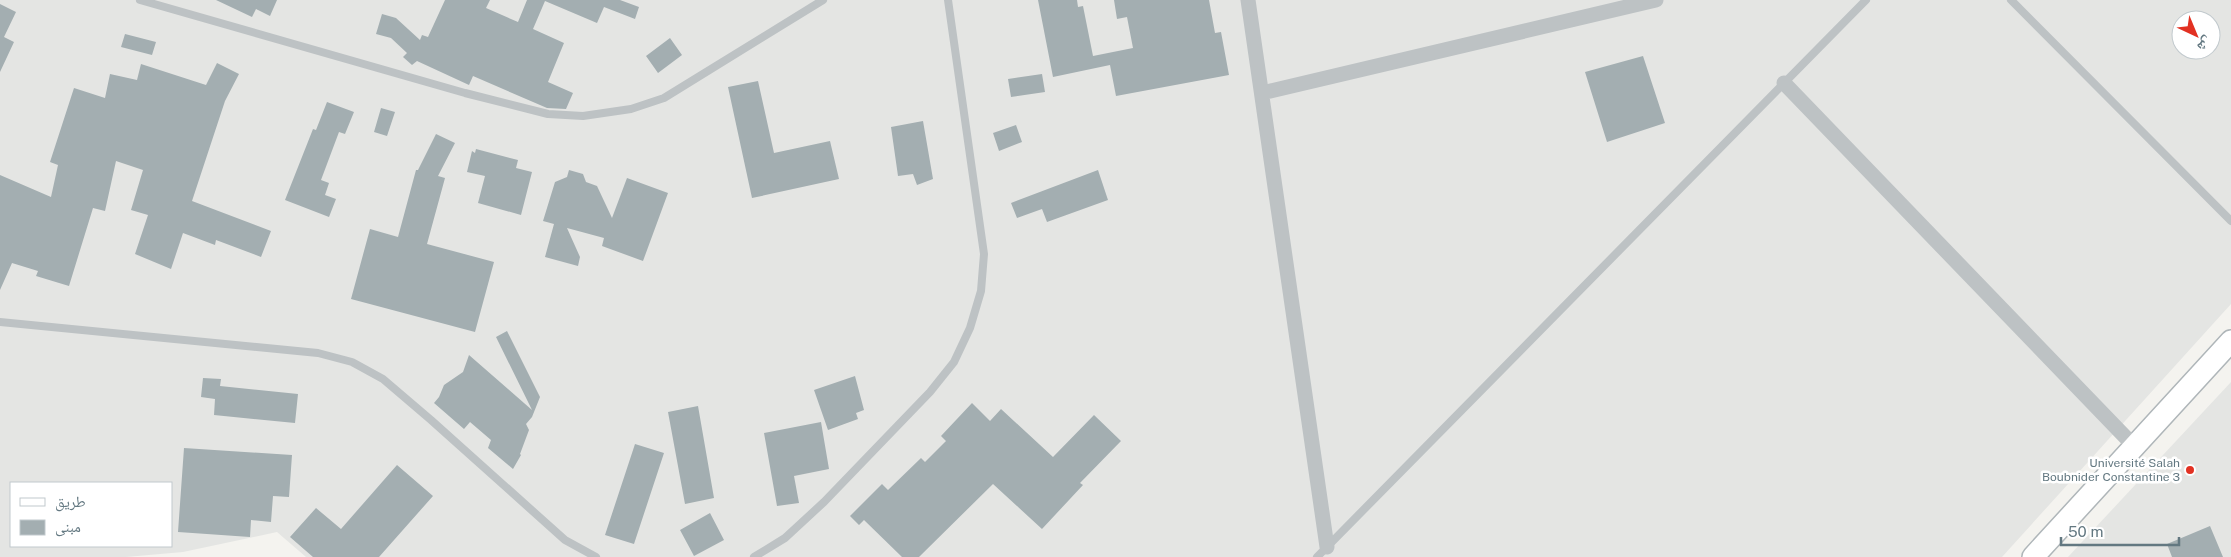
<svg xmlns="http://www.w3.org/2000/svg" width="2231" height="557" font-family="'Public Sans','Noto Naskh Arabic',sans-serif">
<rect width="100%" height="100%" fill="#f4f3ef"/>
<path fill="#e4e5e3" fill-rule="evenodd" d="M0 0H2231V304L2002 557H306L277 532 183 552 126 557H0ZM2181 20H2211V50H2181ZM11 483H171V546H11Z
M2231 382V557H2068Z"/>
<path fill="#a3aeb1" d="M216 0H277L270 16 256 9 252 17Z
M445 0H490L486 8 518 22 527 0H620L639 7 635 19 604 7 597 23 545 1 533 29 564 43 548 82 573 93 566 109 547 108 473 76 469 85 417 61 412 65 403 57 407 53 391 38 376 34 382 14 396 18 420 40 422 35 428 37Z
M1038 0H1077L1078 7 1083 6 1093 56 1133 48 1127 17 1117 19 1114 0H1209L1215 33 1221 32 1229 75 1116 96 1110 65 1053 77Z
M0 4 16 12 4 37 14 42 0 72Z
M125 34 156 42 152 55 121 47Z
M670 38 682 55 658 73 646 56Z
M1643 56 1665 123 1607 142 1585 72Z
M217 63 239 74 225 101 192 201 271 231 261 257 216 240 215 245 183 233 171 269 135 254 148 215 131 210 143 170 116 161 105 211 93 208 69 286 36 276 38 271 12 263 0 290V175L51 197 58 165 50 162 74 88 105 98 110 74 137 80 141 64 206 85Z
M1042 74 1045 92 1011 97 1008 79Z
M758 81 774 153 830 141 839 179 752 198 728 87Z
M327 102 354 112 345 134 339 132 321 180 329 183 325 195 336 199 329 217 285 200 313 129 316 130Z
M381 108 395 112 387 136 374 132Z
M923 121 933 179 917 185 913 174 898 176 891 127Z
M1016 125 1022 142 999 151 993 133Z
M436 134 455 143 438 176 445 178 427 244 494 262 475 332 351 299 370 229 398 237 416 170H418Z
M476 149 518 160 516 168 532 172 521 215 478 203 485 176 467 172 472 151 475 153Z
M569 170 583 174 586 182 597 186 612 218 627 178 668 193 643 261 602 246 604 238 567 228 580 257 578 266 545 257 554 224 543 221 555 182 567 177Z
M1098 170 1108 200 1047 222 1042 209 1017 218 1011 203Z
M507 331 540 397 532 417 526 424 529 430 520 454 521 455 513 469 488 448 491 440 470 422 464 429 434 403 439 397 444 385 463 372 469 355 532 410 496 337Z
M855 376 864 410 856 413 858 419 828 430 814 390Z
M203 378 221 379 220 386 298 394 295 423 214 415 215 399 201 397Z
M972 403 990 421 1001 409 1053 457 1094 415 1121 441 1080 483 1083 485 1042 529 993 484 919 557H902L864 520 859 525 850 516 882 484 888 490 921 458 925 462 946 441 941 436Z
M698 406 714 498 685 504 668 412Z
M821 422 829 469 794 476 799 503 777 506 764 433Z
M635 444 664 453 634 544 605 535Z
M184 448 292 455 289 497 273 496 271 522 251 520 250 537 178 532Z
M397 465 433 496 379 557H313L290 537 316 508 341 529Z
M710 513 724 540 694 556 680 530Z
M2210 526 2223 557H2172L2167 544Z"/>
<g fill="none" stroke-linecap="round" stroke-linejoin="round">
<defs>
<path id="secondary" d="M2033 557 2231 341"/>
</defs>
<use href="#secondary" stroke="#afb6b9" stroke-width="24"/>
<path stroke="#bdc2c4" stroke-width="8" d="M140 0 465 93 548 114 583 116 631 109 664 98 823 0
M2011 0 2231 221
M0 322 318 353 352 362 383 379 431 420 565 540 596 557
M754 557 785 538 824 502 930 392 954 362 970 328 981 291 984 254 948 0
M1317 557 1866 0"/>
<path stroke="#bdc2c4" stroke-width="15" d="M1248 0 1327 547
M1784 83 2134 446
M1262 93 1656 0"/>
<use href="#secondary" stroke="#fff" stroke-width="21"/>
</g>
<circle fill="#e23122" stroke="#fff" stroke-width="2" cx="2190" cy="470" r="5"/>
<g text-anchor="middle" stroke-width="5" stroke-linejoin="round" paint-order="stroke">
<g font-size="12" fill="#637881" stroke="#fff" text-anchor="end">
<text x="2180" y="467">Université Salah<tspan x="2180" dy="14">Boubnider Constantine 3</tspan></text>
</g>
</g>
<rect x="10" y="482" width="162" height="65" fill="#ffffff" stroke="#c1c9cd"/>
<rect x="20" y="498" width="25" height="8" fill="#ffffff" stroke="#c1c9cd"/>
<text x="55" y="507" font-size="15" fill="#637881">طريق</text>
<rect x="20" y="520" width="25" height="15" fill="#a3aeb1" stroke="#c1c9cd"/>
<text x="55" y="532" font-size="15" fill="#637881">مبنى</text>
<g transform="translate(2196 35) rotate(136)"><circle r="24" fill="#ffffff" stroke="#c1c9cd"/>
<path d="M0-4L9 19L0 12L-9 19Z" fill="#e23122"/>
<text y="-8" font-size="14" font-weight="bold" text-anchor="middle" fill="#637881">ش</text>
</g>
<path d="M2061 537v8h118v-8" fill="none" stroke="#637881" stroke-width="2.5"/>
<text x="2068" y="537" font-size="15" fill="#637881" stroke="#ffffff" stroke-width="4" paint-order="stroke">50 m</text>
</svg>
